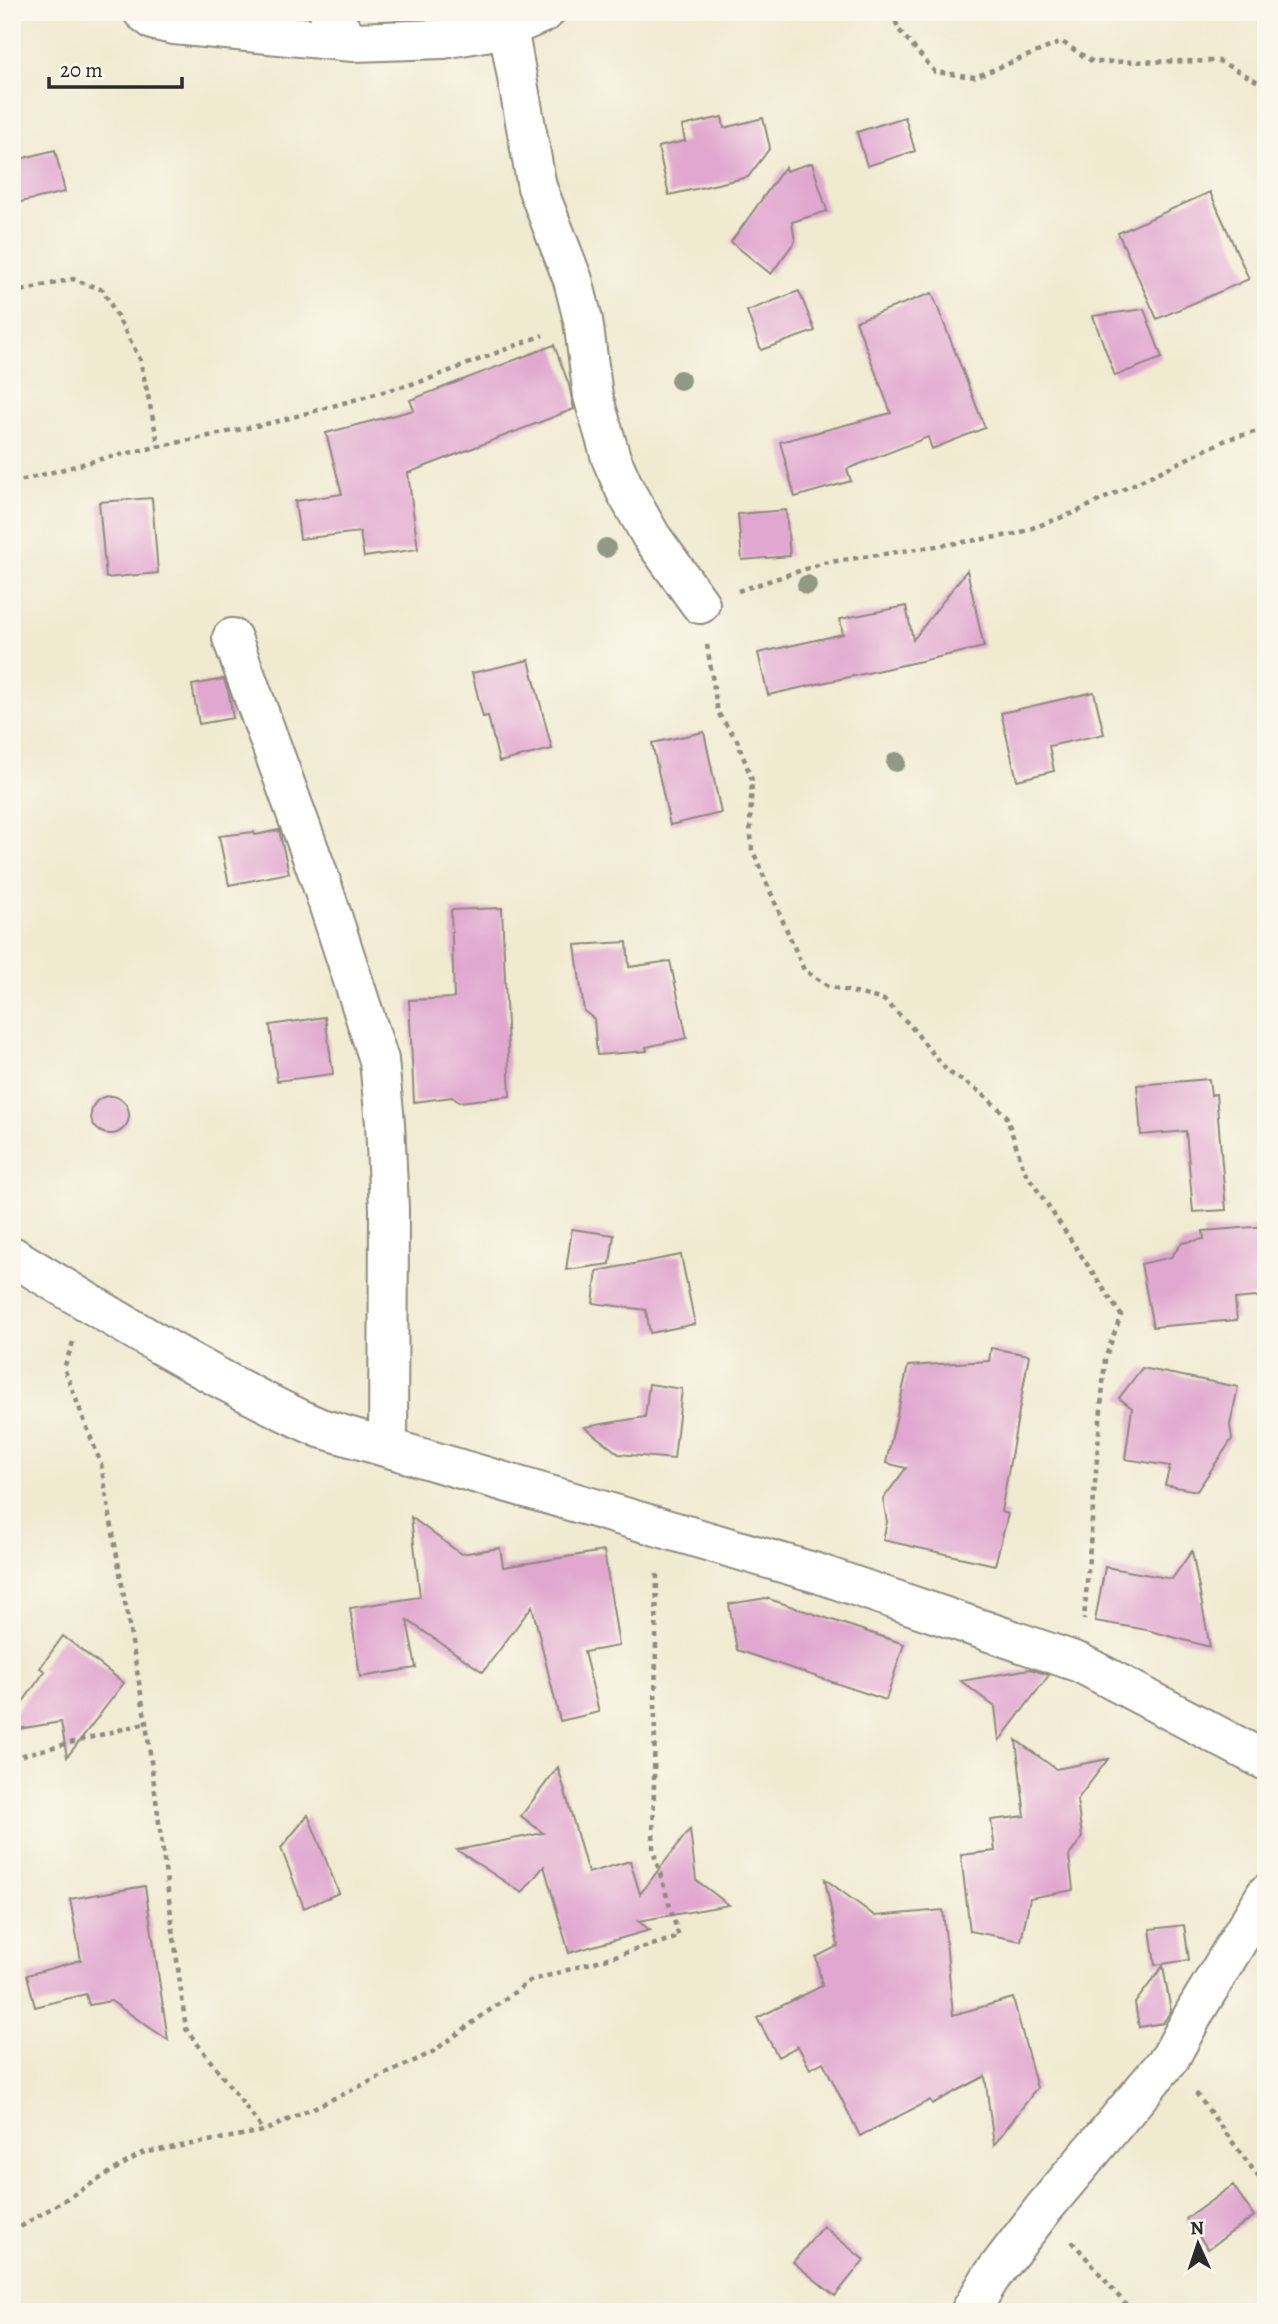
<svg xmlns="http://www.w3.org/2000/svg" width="1278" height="2324" font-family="Alegreya,serif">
<rect width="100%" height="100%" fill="#fbf7ec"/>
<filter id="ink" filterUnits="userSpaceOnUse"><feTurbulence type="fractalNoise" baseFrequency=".0143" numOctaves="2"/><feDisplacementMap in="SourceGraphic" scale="14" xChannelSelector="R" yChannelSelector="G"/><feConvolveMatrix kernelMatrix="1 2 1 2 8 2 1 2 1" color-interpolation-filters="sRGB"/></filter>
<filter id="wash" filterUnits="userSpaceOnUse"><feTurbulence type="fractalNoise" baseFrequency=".00686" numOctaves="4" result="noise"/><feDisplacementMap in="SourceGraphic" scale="28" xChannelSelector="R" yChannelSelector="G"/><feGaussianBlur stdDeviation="1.57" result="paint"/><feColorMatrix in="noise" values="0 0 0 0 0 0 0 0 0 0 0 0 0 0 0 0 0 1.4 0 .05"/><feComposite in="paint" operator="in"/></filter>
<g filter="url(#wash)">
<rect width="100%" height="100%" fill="#f0ead0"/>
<g id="blocks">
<path fill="#e1a7d0" d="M722 117 724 128 763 118 770 148 748 177 669 195 658 147 685 141 682 126Z
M905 117 915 151 867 166 857 132Z
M55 150 65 192 12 204V161Z
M812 163 827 211 792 222 795 241 771 274 731 242 785 167 786 171Z
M1210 192 1249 279 1157 319 1118 233Z
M799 291 815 331 761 350 747 311Z
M932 293 985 428 932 449 928 437 847 469 851 481 795 497 780 442 891 413 856 321Z
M1144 309 1162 358 1115 376 1093 316Z
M554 345 569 385 574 409 408 473 418 549 364 557 360 532 300 539 295 501 342 494 326 433 414 410 410 400Z
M152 498 158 573 106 578 99 502Z
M786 510 790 556 742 560 738 514Z
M967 570 984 647 768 695 758 653 843 634 840 619 906 606 913 640Z
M529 660 552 749 499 762 488 716 483 717 472 673Z
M224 679 229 694 233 718 199 724 192 685Z
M1094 692 1104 734 1049 746 1054 771 1017 780 1001 713Z
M704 732 721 813 670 825 652 743Z
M279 830 289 873 229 885 219 836 254 832 255 835Z
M502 908 510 1096 459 1102 452 1097 414 1102 409 1000 454 998 451 910Z
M627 942 629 967 670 961 687 1038 646 1047 647 1051 597 1055 594 1019 584 1011 575 945Z
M325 1017 333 1074 277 1081 270 1025Z
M1209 1079 1211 1095 1216 1094 1226 1210 1193 1212 1186 1131 1141 1135 1137 1085Z
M91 1115a19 19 0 1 1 38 0a19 19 0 1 1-38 0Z
M1266 1226V1296L1235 1299 1237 1320 1153 1327 1141 1264 1171 1257 1182 1243 1204 1239 1203 1231Z
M572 1229 614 1235 610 1264 566 1270Z
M681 1255 695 1324 650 1333 646 1310 593 1303 597 1271Z
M991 1348 1029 1355 1001 1512 1008 1514 995 1565 883 1540 887 1522 883 1499 906 1468 886 1463 908 1366 989 1361Z
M1142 1368 1238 1387 1230 1425 1232 1439 1197 1491 1165 1485 1170 1466 1125 1459 1132 1408 1119 1398Z
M649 1384 682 1389 674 1459 619 1454 584 1427 645 1417Z
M411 1517 461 1554 500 1548 503 1567 604 1551 619 1646 584 1652 599 1712 560 1721 532 1606 483 1672 407 1620 416 1668 360 1677 350 1608 420 1597Z
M1192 1551 1210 1647 1147 1630 1095 1621 1105 1567 1172 1579Z
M766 1598 904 1644 886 1700 737 1650 729 1604Z
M63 1636 124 1683 67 1757 61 1722 12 1730V1717L45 1671 40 1668Z
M1030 1669 1049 1675 999 1741 995 1707 961 1681Z
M1016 1740 1056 1769 1108 1759 1077 1800 1082 1837 1069 1856 1073 1890 1030 1898 1021 1941 970 1931 961 1855 995 1851 991 1820 1025 1816Z
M558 1767 588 1873 630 1861 640 1894 690 1829 696 1880 729 1905 638 1921 650 1930 569 1953 544 1866 522 1893 457 1850 543 1833 521 1816Z
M308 1815 339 1893 304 1908 281 1848Z
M825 1879 875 1916 943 1910 953 2015 1013 1998 1037 2088 994 2145 985 2076 932 2104 930 2100 860 2136 823 2062 810 2069 798 2046 778 2057 757 2018 822 1986 816 1957 838 1946Z
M145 1886 168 2040 111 2001 89 2005 86 1994 35 2007 27 1975 81 1960 70 1899Z
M1184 1925 1189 1960 1155 1965 1150 1929Z
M1163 1966 1171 2011 1163 2023 1139 2027 1135 2003Z
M1233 2185 1254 2216 1208 2249 1186 2219Z
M823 2226 864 2260 835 2296 793 2262Z"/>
</g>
</g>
<g filter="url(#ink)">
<use href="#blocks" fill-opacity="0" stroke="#8e8a7e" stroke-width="2"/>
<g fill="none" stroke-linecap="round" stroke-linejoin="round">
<defs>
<path id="street" d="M143 12 155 21 174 25 353 42
M329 12 339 28 353 42 443 39 508 28 545 12
M508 28 537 187 573 280 583 320 593 396 611 458 626 492 651 536 700 604
M232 638 320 879 379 1060 385 1123 389 1209 388 1448
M12 1256C112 1317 213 1380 320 1428L820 1574 1080 1663 1266 1761
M970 2312 989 2280 1044 2208 1170 2058 1196 2010 1266 1894"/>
</defs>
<use href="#street" stroke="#8e8a7e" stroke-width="42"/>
<path stroke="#8e8a7e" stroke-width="4.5" stroke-dasharray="5 5" stroke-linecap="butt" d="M892 12 899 30 935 72 975 77 1062 42 1093 62 1219 61 1266 86
M12 293 73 279 103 290 140 359 159 447
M12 483 105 458 275 422 426 380 543 335
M738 591 824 563 1016 534 1076 512 1228 439 1266 429
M707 645 718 713 737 740 752 780 750 823 752 849 804 970 828 986 884 1000 909 1024 947 1071 980 1092 1006 1115 1024 1170 1121 1315 1105 1359 1084 1620
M73 1342 64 1368 101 1464 146 1723 186 2029 264 2131
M12 1758 146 1723
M1196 2093 1266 2187
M12 2232 142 2153 264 2131 431 2053 530 1981 679 1937 653 1850 657 1571
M1072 2241 1132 2312"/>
<use href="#street" stroke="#fff" stroke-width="38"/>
</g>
<g fill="#919984">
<circle cx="680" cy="380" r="10"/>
<circle cx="606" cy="548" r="10"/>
<circle cx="807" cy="585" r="10"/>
<circle cx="896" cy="762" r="10"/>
</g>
</g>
<rect width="1278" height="2324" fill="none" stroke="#fbf7ec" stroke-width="42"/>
<g transform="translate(1198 2244) rotate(357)" stroke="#fbf7ec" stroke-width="5" paint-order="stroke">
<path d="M0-5L12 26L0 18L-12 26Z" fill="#2b2b2b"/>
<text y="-10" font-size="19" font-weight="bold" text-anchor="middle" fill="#2b2b2b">N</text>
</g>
<path d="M49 77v10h133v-10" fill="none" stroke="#2b2b2b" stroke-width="3.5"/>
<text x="60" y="77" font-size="21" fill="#2b2b2b" stroke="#fbf7ec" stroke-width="5" paint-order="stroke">20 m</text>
</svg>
